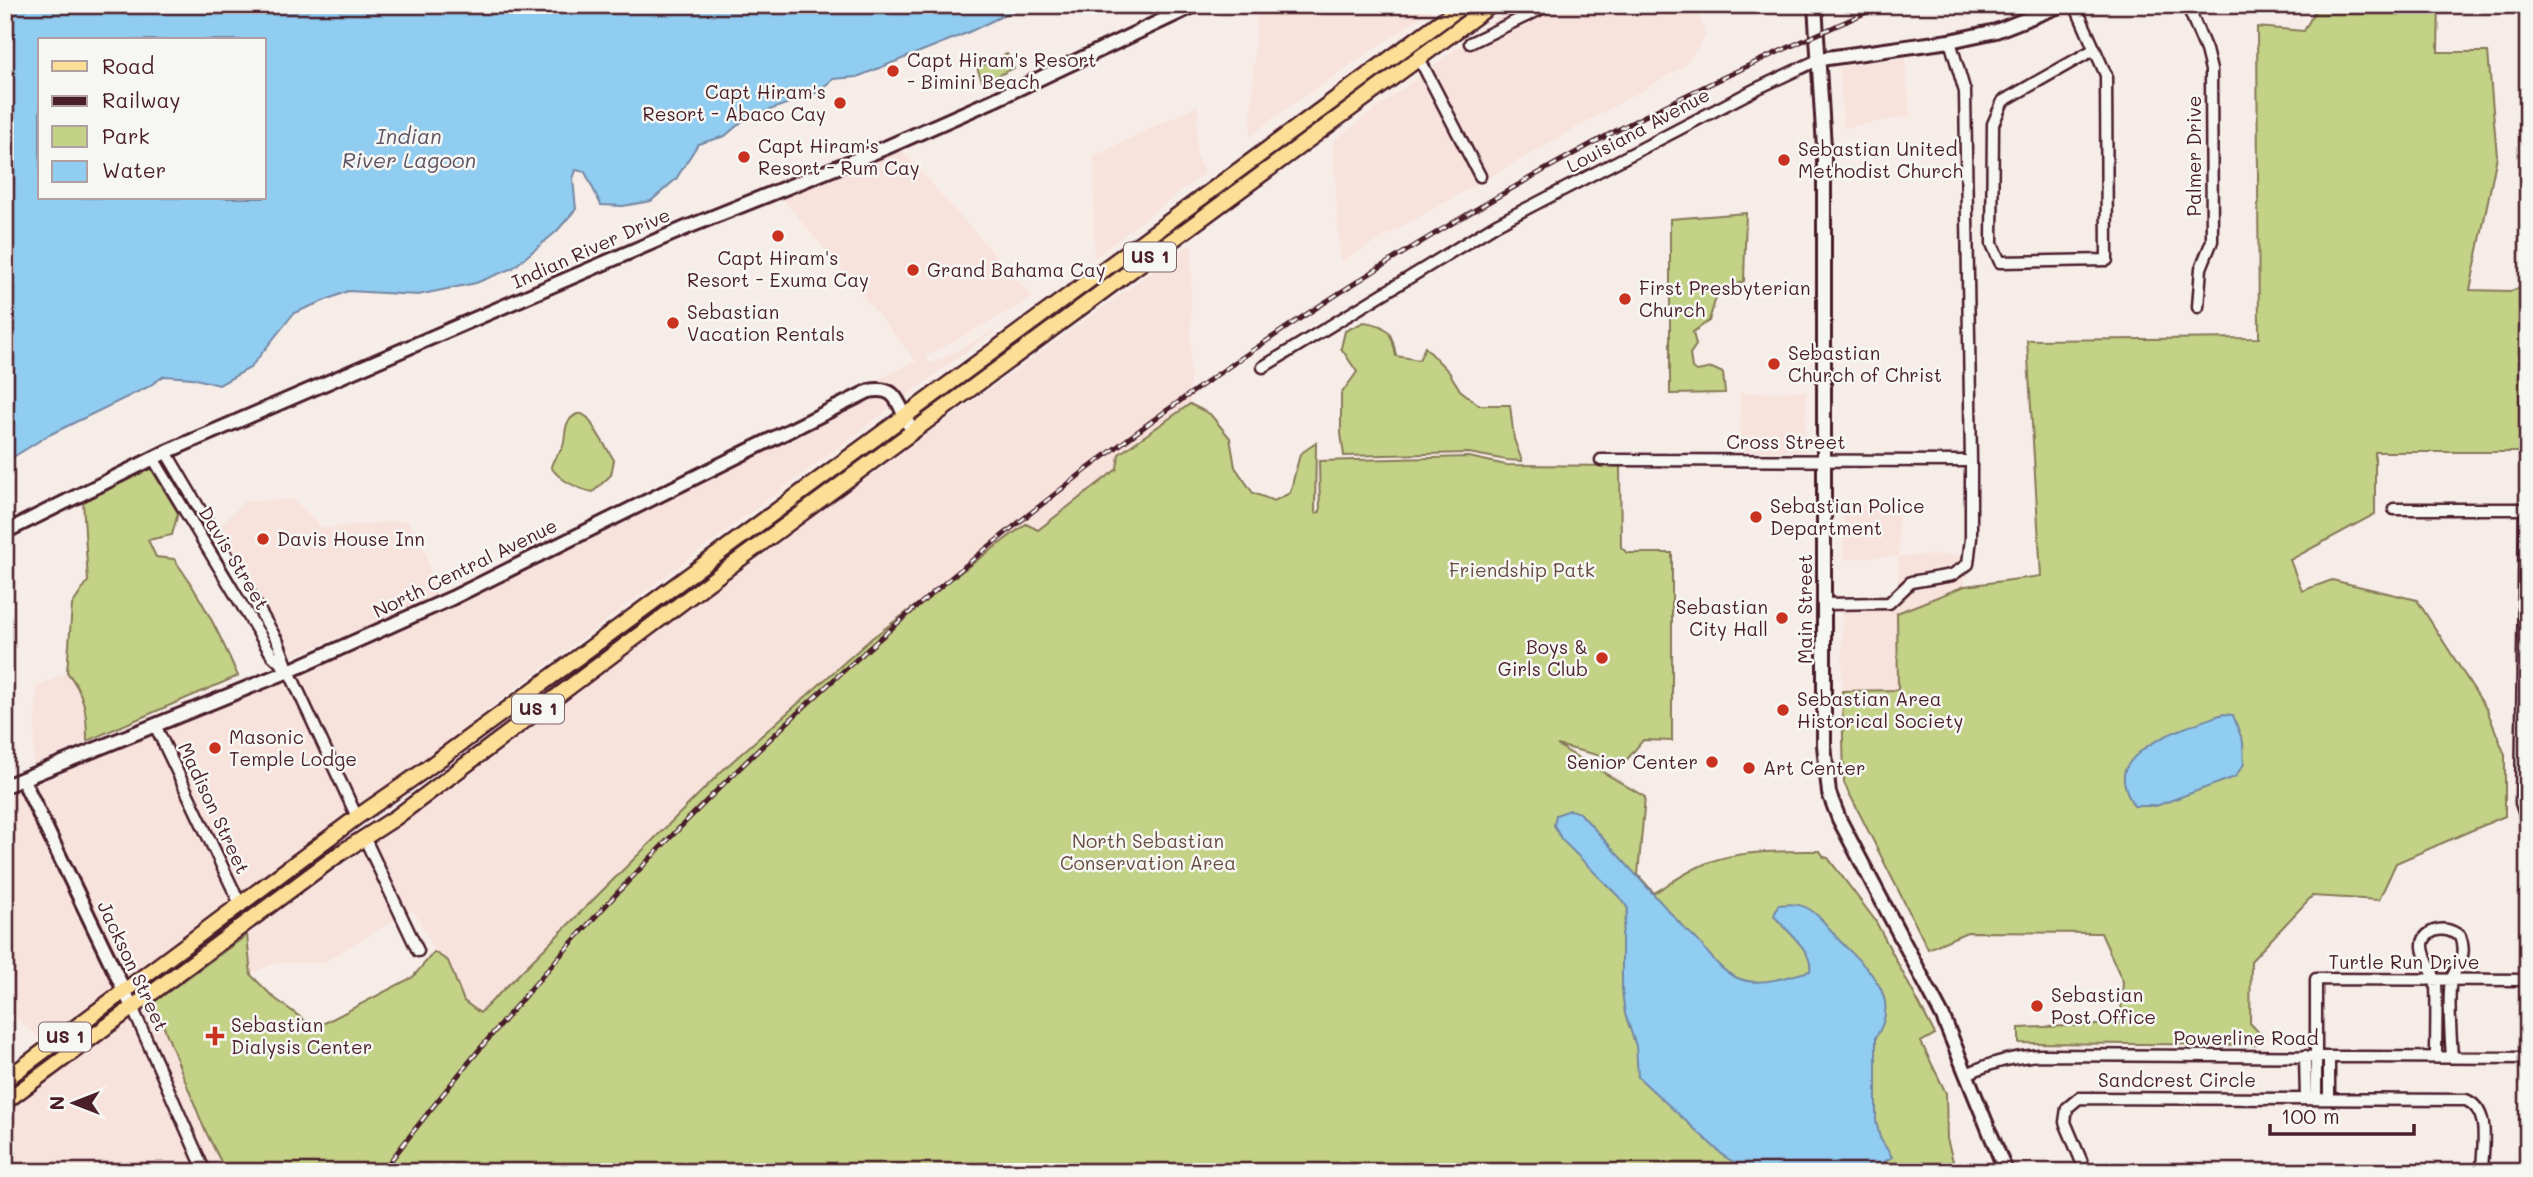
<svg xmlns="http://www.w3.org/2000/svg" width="2533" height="1177" font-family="Mali,sans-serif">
<rect width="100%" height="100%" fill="#f7ede8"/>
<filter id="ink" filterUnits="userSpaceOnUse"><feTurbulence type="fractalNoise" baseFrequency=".0143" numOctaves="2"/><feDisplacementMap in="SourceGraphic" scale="14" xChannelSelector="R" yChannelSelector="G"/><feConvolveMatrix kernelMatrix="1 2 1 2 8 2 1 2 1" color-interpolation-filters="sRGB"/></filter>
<g filter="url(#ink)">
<path fill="#f8e2dc" d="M1257 5H1438L1276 116 1250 137Z
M1515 5H1695L1706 36 1683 67 1340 262 1333 141Z
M1905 58 1910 116 1844 128 1839 67Z
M1198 105 1196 156 1205 173 1094 258V156Z
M899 147 1033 298 925 357 931 364 1000 327 904 398 891 385 881 384 867 387 450 593 285 659 215 531 245 501 293 499 323 528 408 520 426 554 437 598 916 361 780 195Z
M1192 243 1190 404 1119 454 1117 472 1046 534 1026 524 872 638 725 768 480 1013 464 1001 448 961 435 953 420 921 412 910 322 963H275L251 974 247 935 540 721 663 625Z
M1806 391 1805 451H1740V393Z
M882 394 896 404 501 699 390 790 220 909 125 981 30 777 297 665 871 396Z
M1844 505H1898L1899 556 1964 555 1965 586 1897 613 1898 690H1842L1843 597 1898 594V556L1843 559Z
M67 672 77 684 87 712V741L33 764 37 686Z
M20 781 117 987 43 1042 5 1007V788Z
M154 1002 204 1128 226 1172H5V1115Z"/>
<path fill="#c3d286" stroke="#867858" stroke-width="2" d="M2318 5H2439L2438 52H2488L2497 156 2470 290 2511 291 2528 284V452H2375V514L2290 560 2302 591 2332 580 2417 600 2487 710 2505 755V816L2396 863 2379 900 2312 896 2251 961 2250 1023 2264 1038 2256 1045 2019 1043V1028L2120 1024 2123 982 2101 933 1967 932 1928 949 1844 783 1842 691 1898 690 1897 613 1965 586 2041 576 2027 340 2259 338 2257 27 2304 31Z
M1007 54 1014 68 983 83 977 68Z
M1746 213 1744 281 1717 294 1709 321 1693 332 1696 345 1690 354 1692 368 1697 371 1712 368 1723 373 1725 393 1670 394V219Z
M1364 322C1389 325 1392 333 1396 356L1419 360 1425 347 1449 372 1460 390 1479 405H1510L1514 439 1522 461 1507 460 1469 453 1344 456 1341 433V394L1357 372 1341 348 1345 331Z
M1190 404 1210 414 1230 438 1235 467 1253 493 1274 501 1290 493 1300 454 1316 443 1315 513 1320 512 1319 461 1469 457 1506 465 1620 466 1621 547 1627 553H1672V741L1643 740 1625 762 1557 745 1645 797 1638 875 1654 893C1671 883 1689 870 1707 863 1738 850 1787 851 1820 851L1824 857 1828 858 1875 920 1935 1034 1921 1042 1946 1093 1947 1139 1956 1172H226L204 1128 154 1002 247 935 251 975 273 997 315 1028 413 977 434 952 448 961 464 1001 480 1013 725 768 872 638 1026 524 1038 530 1117 469 1119 454Z
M577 414H582L588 418 614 460 611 475 593 492C578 489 559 480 551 467 553 457 559 455 563 446 567 433 562 422 577 414Z
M150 467 178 513 172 535 148 540 156 557 174 559C201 596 220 635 238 676L87 741C87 713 85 694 67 672L72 605 88 581 83 501Z"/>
<path fill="#91ccf1" stroke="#7587a2" stroke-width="2" fill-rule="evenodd" d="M5 5H1025L967 33 857 77 833 79 816 93 745 119 725 136 698 144 676 179 651 201 623 206 601 205 585 172 576 170 573 179 576 209 557 231 513 268 476 283 418 295 348 291 294 313 250 368 219 385 192 378 164 376 148 387 49 435 5 462ZM264 40V198H40V40Z
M2223 714 2233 715 2243 742 2244 764 2235 777 2156 806H2134C2128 797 2121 780 2125 770 2139 740 2195 724 2223 714Z
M1570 810 1580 813 1685 929C1698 938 1704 949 1715 961 1743 994 1774 980 1810 971 1814 952 1786 930 1774 916L1778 905C1788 904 1799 903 1809 909 1821 916 1831 931 1840 941 1867 969 1903 996 1876 1037V1121L1880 1138 1892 1157 1878 1166 1876 1172H1754L1749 1167 1739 1165 1725 1157 1638 1077 1636 1046 1625 1014 1622 991V934L1628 909 1623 901 1561 839 1554 825 1556 815Z"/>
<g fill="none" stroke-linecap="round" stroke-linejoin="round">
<defs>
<path id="street" d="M2075 5 2106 75 2107 260 2000 262 1992 244 1993 124 2003 101 2093 50
M2191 5V14L2206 50 2211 70 2212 241 2201 268 2198 307
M1470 43 1549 5
M1419 58 1480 176
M1263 367 1497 224 1756 89 1820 59
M166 452 278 642 289 671 357 817
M153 458 272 655 289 671
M1601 460 1971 461
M2394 509H2525L2521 803 2528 824
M1824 604 1889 603 1911 582 1952 575 1968 564 1971 538V461L1965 92 1950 41
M155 725 241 906
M364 837 418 951
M133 1009 205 1172
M2305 1056 2306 1098
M2329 1057V1098
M2436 1057C2436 1033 2437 1009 2436 985 2436 970 2408 942 2434 931 2444 927 2452 931 2460 936 2467 955 2459 962 2452 978 2447 989 2451 1042 2452 1057
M1967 1074C1992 1062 2013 1057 2040 1055L2528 1058
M2316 1098V979L2528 980
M2086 1172 2065 1122 2067 1108 2079 1098 2466 1100C2492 1111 2482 1149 2482 1172"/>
<path id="secondary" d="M1815 5 1824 147V745L1829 793 1839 819 1943 1017 2006 1172
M1820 59 1950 41 1996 31 2062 5
M5 532 166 452 688 227 885 148 994 100 1195 5
M23 780 133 1009
M5 786 289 671 452 598 869 391C898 385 898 405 909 425"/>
<path id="primary" d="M5 1080 357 817 422 772 1463 5
M5 1102 339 854 395 818 736 562 1491 5"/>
</defs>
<use href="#street" stroke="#4a1f2b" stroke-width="15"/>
<use href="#secondary" stroke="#4a1f2b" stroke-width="18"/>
<use href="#primary" stroke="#4a1f2b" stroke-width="19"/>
<use href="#street" stroke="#f6f6f2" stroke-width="10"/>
<use href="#secondary" stroke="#f6f6f2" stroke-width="12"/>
<use href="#primary" stroke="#fcde96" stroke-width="14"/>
<defs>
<path id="rail" d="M382 1172C708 743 1123 398 1595 142 1688 92 1786 48 1883 5"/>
</defs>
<use href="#rail" stroke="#4a1f2b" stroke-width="5"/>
<use href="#rail" stroke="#f6f6f2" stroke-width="2.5" stroke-dasharray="8" stroke-linecap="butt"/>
</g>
</g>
<g fill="#c8321e" stroke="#f6f6f2" stroke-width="2.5">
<circle cx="893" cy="71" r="7"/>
<circle cx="840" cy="103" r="7"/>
<circle cx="744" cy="157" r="7"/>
<circle cx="1784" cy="160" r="7"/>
<circle cx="778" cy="236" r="7"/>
<circle cx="913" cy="270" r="7"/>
<circle cx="1625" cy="299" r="7"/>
<circle cx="673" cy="323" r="7"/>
<circle cx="1774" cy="364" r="7"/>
<circle cx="1756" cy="517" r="7"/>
<circle cx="263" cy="539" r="7"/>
<circle cx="1782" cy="618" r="7"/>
<circle cx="1602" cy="658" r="7"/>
<circle cx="1783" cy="710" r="7"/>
<circle cx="215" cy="748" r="7"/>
<circle cx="1712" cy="762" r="7"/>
<circle cx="1749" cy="768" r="7"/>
<circle cx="2037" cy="1006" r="7"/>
<path d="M211.5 1025.5h7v7h7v7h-7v7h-7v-7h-7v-7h7z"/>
</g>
<g text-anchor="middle" stroke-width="5" stroke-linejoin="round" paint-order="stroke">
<g fill="#f6f6f2" stroke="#7e6067" stroke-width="2">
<rect x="1124" y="242.5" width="52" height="29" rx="5"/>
<rect x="512" y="694.5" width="52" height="29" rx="5"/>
<rect x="39" y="1022.5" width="52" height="29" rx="5"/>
</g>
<g font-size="18" font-weight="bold" fill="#4a1f2b">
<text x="1150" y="263">US 1</text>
<text x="538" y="715">US 1</text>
<text x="65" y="1043">US 1</text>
</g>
<g font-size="19" fill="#4a1f2b" stroke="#f6f6f2" text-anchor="start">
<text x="907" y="67">Capt Hiram's Resort<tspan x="907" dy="22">- Bimini Beach</tspan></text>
<text x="826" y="99" text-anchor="end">Capt Hiram's<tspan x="826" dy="22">Resort - Abaco Cay</tspan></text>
<text x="758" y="153">Capt Hiram's<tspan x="758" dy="22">Resort - Rum Cay</tspan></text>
<text x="1798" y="156">Sebastian United<tspan x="1798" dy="22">Methodist Church</tspan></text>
<text x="778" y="265" text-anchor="middle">Capt Hiram's<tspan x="778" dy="22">Resort - Exuma Cay</tspan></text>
<text x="927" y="277">Grand Bahama Cay</text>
<text x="1639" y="295">First Presbyterian<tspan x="1639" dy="22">Church</tspan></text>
<text x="687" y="319">Sebastian<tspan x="687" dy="22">Vacation Rentals</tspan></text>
<text x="1788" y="360">Sebastian<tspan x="1788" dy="22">Church of Christ</tspan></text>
<text x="1770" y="513">Sebastian Police<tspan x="1770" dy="22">Department</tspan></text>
<text x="277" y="546">Davis House Inn</text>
<text x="1768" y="614" text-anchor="end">Sebastian<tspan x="1768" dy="22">City Hall</tspan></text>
<text x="1588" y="654" text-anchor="end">Boys &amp;<tspan x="1588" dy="22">Girls Club</tspan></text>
<text x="1797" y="706">Sebastian Area<tspan x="1797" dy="22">Historical Society</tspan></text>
<text x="229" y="744">Masonic<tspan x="229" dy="22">Temple Lodge</tspan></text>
<text x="1698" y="769" text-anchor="end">Senior Center</text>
<text x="1763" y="775">Art Center</text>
<text x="2051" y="1002">Sebastian<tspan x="2051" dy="22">Post Office</tspan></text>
<text x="231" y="1032">Sebastian<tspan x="231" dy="22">Dialysis Center</tspan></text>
</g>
<g font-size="19" fill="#4a1f2b" stroke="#f6f6f2">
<text transform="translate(1638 130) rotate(-28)" y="7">Louisiana Avenue</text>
<text transform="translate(2194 156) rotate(-90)" y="7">Palmer Drive</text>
<text transform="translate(591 248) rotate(-24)" y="7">Indian River Drive</text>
<text x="1786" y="449">Cross Street</text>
<text transform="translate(234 558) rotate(59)" y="7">Davis Street</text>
<text transform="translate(465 568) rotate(-26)" y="7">North Central Avenue</text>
<text transform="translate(1805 609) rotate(-90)" y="7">Main Street</text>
<text transform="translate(214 808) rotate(65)" y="7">Madison Street</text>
<text x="2404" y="969">Turtle Run Drive</text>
<text transform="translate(133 966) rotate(65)" y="7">Jackson Street</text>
<text x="2246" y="1045">Powerline Road</text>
<text x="2177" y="1087">Sandcrest Circle</text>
</g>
<g font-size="19" fill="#684c42" stroke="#f6f6f2">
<text x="1522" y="577">Friendship Patk</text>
<text x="1148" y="848">North Sebastian<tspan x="1148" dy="22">Conservation Area</tspan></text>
</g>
<g font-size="21" font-style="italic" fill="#5f5366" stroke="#f6f6f2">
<text x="409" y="144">Indian<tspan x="409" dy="24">River Lagoon</tspan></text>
</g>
</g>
<rect width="2533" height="1177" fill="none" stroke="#f6f6f2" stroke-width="28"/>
<rect x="14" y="14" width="2505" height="1149" fill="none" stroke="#4a1f2b" stroke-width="2.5" filter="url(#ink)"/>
<rect x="38" y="38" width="228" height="161" fill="#f6f6f2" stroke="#b1a0a2" stroke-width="2"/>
<rect x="52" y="61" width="35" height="10" fill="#fcde96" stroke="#b1a0a2" stroke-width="2"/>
<text x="102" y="74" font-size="21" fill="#4a1f2b">Road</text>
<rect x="52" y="96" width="35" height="10" fill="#4a1f2b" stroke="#b1a0a2" stroke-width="2"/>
<text x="102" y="108" font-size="21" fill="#4a1f2b">Railway</text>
<rect x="52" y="126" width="35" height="21" fill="#c3d286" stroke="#b1a0a2" stroke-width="2"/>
<text x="102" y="144" font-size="21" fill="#4a1f2b">Park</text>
<rect x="52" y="161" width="35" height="21" fill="#91ccf1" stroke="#b1a0a2" stroke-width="2"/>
<text x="102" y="178" font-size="21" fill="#4a1f2b">Water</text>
<g transform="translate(74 1103) rotate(270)" stroke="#f6f6f2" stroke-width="5" paint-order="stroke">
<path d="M0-5L12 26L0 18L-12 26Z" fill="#4a1f2b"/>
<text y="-10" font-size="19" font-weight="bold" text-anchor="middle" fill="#4a1f2b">N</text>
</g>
<path d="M2270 1124v10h144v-10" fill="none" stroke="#4a1f2b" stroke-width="3.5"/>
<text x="2281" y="1124" font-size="21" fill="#4a1f2b" stroke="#f6f6f2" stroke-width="5" paint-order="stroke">100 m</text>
</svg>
